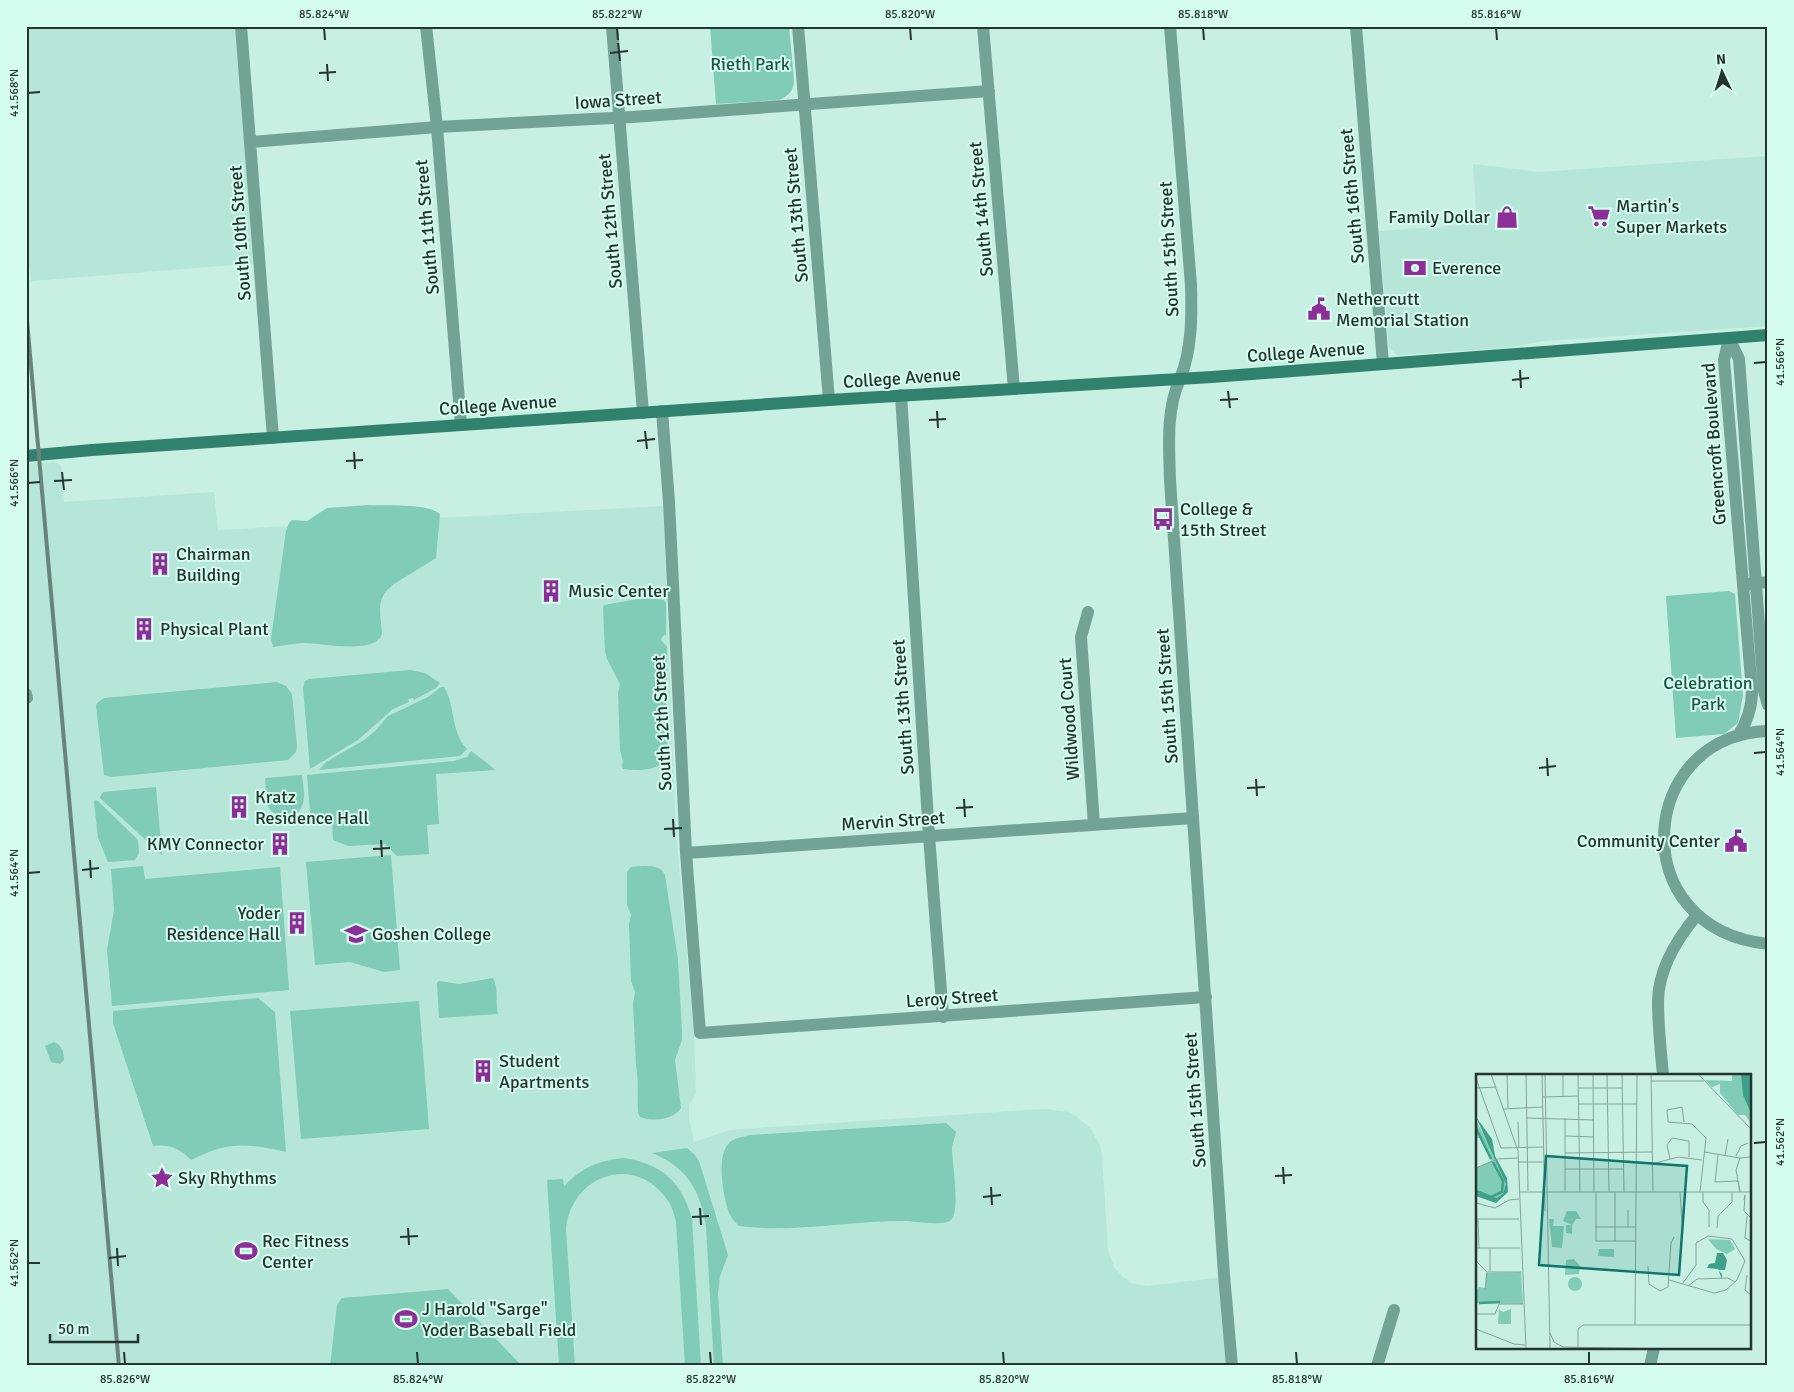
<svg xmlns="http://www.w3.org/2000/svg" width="1794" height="1392" font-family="Signika,sans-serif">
<rect width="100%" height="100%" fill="#c7efe2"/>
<path fill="#b5e6d7" d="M26 26H241L260 263 31 281 26 232Z
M1768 156V326L1543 341 1506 348 1397 355 1389 347 1379 231 1477 224 1473 164 1540 172Z
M54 462 61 465 64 502 214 492 218 530 663 506 676 833 694 1035 696 1094 689 1105V1118L694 1142 730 1130 1044 1109 1068 1112 1076 1116 1091 1129 1100 1146 1102 1155 1108 1250 1114 1267 1123 1277 1131 1283 1141 1285 1148 1286 1223 1277 1228 1366H26V464Z"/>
<path fill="#81ccb6" d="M710 26H789L794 80C794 90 789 96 779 100L716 104Z
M369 505C387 506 427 503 440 514L436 558 394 584C374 599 381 613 382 634 376 655 321 643 304 643 293 643 283 646 273 647L271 639 286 531 289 523 292 520 307 521 327 508Z
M1729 591 1735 594 1743 695 1738 723 1724 734 1676 738 1666 596Z
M649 597 664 600 666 603V634L662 637 661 640 667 647V653L666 720 668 759C656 771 639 771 623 769L622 765 623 762 620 750 618 693 620 684 607 659 605 651 603 609 604 605Z
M410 670 425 673 440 683 436 688 414 700 413 698 408 699 409 702 393 709 358 740 310 769 303 688 305 681 309 679Z
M277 682 286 686 292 694 297 746 296 752 288 760 111 777 104 775 96 706 97 703 104 698Z
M441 687H444C456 706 450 731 467 749L460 756 319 770 326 762 364 740 375 731 388 716 428 697Z
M471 751 486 762 495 770 436 774 439 824 427 825 429 854 397 856 385 844 348 846 333 840 332 823 311 824 307 775 454 761 467 757Z
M302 775C303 784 306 798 302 806 296 821 274 819 268 806 265 798 266 787 265 778Z
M156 787 162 855 101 799 100 797 103 792Z
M95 800 98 801 138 840 139 853 135 860 108 862 98 838 94 802Z
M391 855 400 970 384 972 350 962 315 965 306 862Z
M143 866 145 879 280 867 289 990 112 1006 107 950 114 910 111 869Z
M643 866C652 866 661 866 665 875L678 960 682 1031V1040L675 1060 681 1108C673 1120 653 1122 640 1117L638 1113C637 1097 639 1081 636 1066L633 1003 635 992 631 981 629 924 631 915 627 905V872L631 867Z
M493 978C499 987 495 1003 498 1014L439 1018 437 983 439 981 459 984Z
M258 998 275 1012 286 1152C246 1143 228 1141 191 1160 179 1148 169 1144 153 1146L113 1023V1011Z
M419 1001 429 1129 301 1139 290 1011Z
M54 1042C62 1045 64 1052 64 1060L60 1064 51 1062 45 1046Z
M946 1123 956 1132C955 1137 953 1142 952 1147 952 1163 960 1207 952 1219 947 1227 913 1221 904 1221 849 1221 793 1233 739 1226 735 1222 730 1217 728 1210 723 1195 716 1155 729 1143 734 1138 743 1137 750 1135Z
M687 1148 695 1155 699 1161 728 1255 720 1276 718 1294 723 1366H714L706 1226C700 1190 687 1167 652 1153Z
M624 1158C662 1164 682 1182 692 1219L701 1366H685L676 1222C674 1214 672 1205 666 1198 633 1153 571 1176 566 1229L575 1366H559L547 1180 563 1179 564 1186C583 1167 597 1161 624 1158Z
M448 1289 519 1363 520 1366H330L337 1305 342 1298Z"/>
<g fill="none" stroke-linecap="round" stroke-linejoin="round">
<path stroke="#72a394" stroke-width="12" d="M241 26 273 438
M426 26 437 127 461 425
M612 26 643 413
M798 26 829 400
M983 26 1014 389
M1170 26 1191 285C1192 315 1192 350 1180 379
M1356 26 1383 364
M250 142 437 127 632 117 989 91
M1729 338 1724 360 1752 691C1752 708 1747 722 1738 736
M1729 338 1739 359 1764 691 1768 705
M901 395 929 836 943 1017
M662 411 669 502 686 853 700 1033 1206 997
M1748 584 1768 582
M1088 612 1081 637 1094 825
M26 694 27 698
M1768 731C1637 735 1622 929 1768 944
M686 853 1193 818
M1663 1076C1661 1051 1658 1027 1658 1002 1658 970 1677 939 1697 915
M1377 1366 1394 1310
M1650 1366 1654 1348"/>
<path stroke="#72a394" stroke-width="12" d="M1180 379C1166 410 1169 446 1170 480L1224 1275 1232 1366"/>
<path stroke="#30826d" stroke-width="12" d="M26 456 92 450 829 400 1212 377 1768 335"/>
<path stroke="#6a847c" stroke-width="4" d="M26 309 119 1366"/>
</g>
<path fill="none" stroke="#24342f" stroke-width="2" d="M324 28 325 40M617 28 618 40M910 28 911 40M1203 28 1204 40M1496 28 1497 40M618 43 620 61M610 53 628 51M327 64 328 81M319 73 336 72M28 93 40 92M1754 363 1766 362M1520 370 1521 388M1512 380 1529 378M1228 391 1230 408M1220 400 1238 399M937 411 938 428M929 420 946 419M645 431 647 449M637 441 655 439M354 452 355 469M346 461 363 460M62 472 64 490M54 481 72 480M28 483 40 482M1754 753 1766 752M1547 758 1548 776M1539 768 1556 766M1256 779 1257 796M1247 788 1265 787M964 799 965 817M956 808 973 807M673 819 674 837M664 829 682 828M381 840 382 857M373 849 390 848M90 860 91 878M82 870 99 868M28 873 40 872M1754 1143 1766 1142M1283 1167 1284 1184M1275 1176 1292 1175M991 1187 992 1205M983 1197 1001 1195M700 1208 701 1225M692 1217 709 1216M408 1228 409 1245M400 1237 418 1236M117 1248 118 1266M109 1258 126 1256M28 1263H40M124 1352 125 1364M417 1352 418 1364M710 1352 711 1364M1003 1352 1004 1364M1296 1352 1297 1364M1589 1352V1364"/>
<defs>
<symbol id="supermarket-bare" viewBox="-9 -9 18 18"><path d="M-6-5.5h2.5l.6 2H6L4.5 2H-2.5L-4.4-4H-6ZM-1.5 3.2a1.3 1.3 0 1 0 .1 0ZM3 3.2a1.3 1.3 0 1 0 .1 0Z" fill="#8d2e98" stroke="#d4fcef" stroke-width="2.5" paint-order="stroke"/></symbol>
<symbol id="shop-bare" viewBox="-9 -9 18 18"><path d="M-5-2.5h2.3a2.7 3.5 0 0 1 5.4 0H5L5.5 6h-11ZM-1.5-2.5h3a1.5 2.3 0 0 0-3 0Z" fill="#8d2e98" stroke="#d4fcef" stroke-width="2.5" paint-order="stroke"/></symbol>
<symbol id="bank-bare" viewBox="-9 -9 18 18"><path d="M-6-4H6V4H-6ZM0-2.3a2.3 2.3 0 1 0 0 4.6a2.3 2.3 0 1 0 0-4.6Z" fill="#8d2e98" stroke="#d4fcef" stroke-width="2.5" paint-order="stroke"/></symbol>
<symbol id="civic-bare" viewBox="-9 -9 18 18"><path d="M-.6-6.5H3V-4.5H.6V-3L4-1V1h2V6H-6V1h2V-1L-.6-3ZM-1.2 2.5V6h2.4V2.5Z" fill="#8d2e98" stroke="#d4fcef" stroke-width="2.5" paint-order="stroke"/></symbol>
<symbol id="bus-bare" viewBox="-9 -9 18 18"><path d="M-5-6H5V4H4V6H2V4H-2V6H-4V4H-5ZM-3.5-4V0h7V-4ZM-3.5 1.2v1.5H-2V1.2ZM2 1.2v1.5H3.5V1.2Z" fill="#8d2e98" stroke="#d4fcef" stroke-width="2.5" paint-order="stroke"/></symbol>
<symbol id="building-bare" viewBox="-9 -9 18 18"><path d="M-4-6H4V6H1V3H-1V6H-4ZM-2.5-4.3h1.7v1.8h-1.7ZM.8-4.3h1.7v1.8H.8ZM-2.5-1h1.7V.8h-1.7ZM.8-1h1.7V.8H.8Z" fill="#8d2e98" stroke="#d4fcef" stroke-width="2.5" paint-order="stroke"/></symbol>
<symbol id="university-bare" viewBox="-9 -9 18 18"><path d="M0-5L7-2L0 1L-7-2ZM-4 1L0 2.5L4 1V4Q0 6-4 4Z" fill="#8d2e98" stroke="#d4fcef" stroke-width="2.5" paint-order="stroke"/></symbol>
<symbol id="sight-bare" viewBox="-9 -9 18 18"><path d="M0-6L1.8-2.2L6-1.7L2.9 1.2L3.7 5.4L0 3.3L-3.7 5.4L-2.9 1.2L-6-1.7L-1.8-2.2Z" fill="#8d2e98" stroke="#d4fcef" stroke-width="2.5" paint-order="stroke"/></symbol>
<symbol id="stadium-bare" viewBox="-9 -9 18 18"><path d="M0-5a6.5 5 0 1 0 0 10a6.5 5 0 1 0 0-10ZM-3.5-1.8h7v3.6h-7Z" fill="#8d2e98" stroke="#d4fcef" stroke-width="2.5" paint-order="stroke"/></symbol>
</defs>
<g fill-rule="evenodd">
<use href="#supermarket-bare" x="1583" y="200" width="32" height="32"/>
<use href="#shop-bare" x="1491" y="201" width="32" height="32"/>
<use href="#bank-bare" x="1399" y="252" width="32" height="32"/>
<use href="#civic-bare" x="1303" y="293" width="32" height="32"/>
<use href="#bus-bare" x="1147" y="503" width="32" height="32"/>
<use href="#building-bare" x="144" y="548" width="32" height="32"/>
<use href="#building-bare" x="535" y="575" width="32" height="32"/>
<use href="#building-bare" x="128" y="613" width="32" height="32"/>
<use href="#building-bare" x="223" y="791" width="32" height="32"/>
<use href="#civic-bare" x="1720" y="825" width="32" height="32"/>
<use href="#building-bare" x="264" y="828" width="32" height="32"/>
<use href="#building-bare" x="281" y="907" width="32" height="32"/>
<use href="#university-bare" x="340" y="918" width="32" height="32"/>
<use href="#building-bare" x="467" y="1055" width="32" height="32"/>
<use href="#sight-bare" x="146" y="1162" width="32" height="32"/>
<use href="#stadium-bare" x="230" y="1235" width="32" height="32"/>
<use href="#stadium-bare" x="390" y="1303" width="32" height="32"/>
</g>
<g text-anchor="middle" stroke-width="4" stroke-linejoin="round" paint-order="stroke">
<g font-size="18" fill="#1d5446" stroke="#d4fcef">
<text x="750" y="70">Rieth Park</text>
<text x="1708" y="689">Celebration<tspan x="1708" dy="21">Park</tspan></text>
</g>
<g font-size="18" fill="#24342f" stroke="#d4fcef">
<text transform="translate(618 100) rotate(-4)" y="6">Iowa Street</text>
<text transform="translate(1352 196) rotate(-95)" y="6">South 16th Street</text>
<text transform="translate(981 209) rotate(-95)" y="6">South 14th Street</text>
<text transform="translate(796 215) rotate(-95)" y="6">South 13th Street</text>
<text transform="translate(610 221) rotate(-95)" y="6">South 12th Street</text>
<text transform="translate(427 227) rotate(-95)" y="6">South 11th Street</text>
<text transform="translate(240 233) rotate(-94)" y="6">South 10th Street</text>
<text transform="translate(1169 249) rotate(-93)" y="6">South 15th Street</text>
<text transform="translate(1306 352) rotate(-4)" y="6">College Avenue</text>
<text transform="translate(902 378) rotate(-4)" y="6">College Avenue</text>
<text transform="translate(498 405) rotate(-4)" y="6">College Avenue</text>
<text transform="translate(1714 444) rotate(-94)" y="6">Greencroft Boulevard</text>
<text transform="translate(1167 696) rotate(-94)" y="6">South 15th Street</text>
<text transform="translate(903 707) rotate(-94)" y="6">South 13th Street</text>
<text transform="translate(1069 719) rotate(-94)" y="6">Wildwood Court</text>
<text transform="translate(662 723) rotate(-93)" y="6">South 12th Street</text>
<text transform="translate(893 821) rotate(-4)" y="6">Mervin Street</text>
<text transform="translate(952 998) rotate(-4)" y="6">Leroy Street</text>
<text transform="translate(1195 1100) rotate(-94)" y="6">South 15th Street</text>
</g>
<g font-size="18" fill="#24342f" stroke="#d4fcef" text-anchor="start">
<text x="1616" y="212">Martin's<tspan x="1616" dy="21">Super Markets</tspan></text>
<text x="1490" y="223" text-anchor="end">Family Dollar</text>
<text x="1432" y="274">Everence</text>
<text x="1336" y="305">Nethercutt<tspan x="1336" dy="21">Memorial Station</tspan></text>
<text x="1180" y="515">College &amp;<tspan x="1180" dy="21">15th Street</tspan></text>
<text x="176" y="560">Chairman<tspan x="176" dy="21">Building</tspan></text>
<text x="568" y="597">Music Center</text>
<text x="160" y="635">Physical Plant</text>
<text x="255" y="803">Kratz<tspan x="255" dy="21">Residence Hall</tspan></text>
<text x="1720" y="847" text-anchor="end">Community Center</text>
<text x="264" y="850" text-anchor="end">KMY Connector</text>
<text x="280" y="919" text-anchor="end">Yoder<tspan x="280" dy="21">Residence Hall</tspan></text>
<text x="372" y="940">Goshen College</text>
<text x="499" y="1067">Student<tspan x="499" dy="21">Apartments</tspan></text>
<text x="178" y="1184">Sky Rhythms</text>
<text x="262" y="1247">Rec Fitness<tspan x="262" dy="21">Center</tspan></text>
<text x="422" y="1315">J Harold "Sarge"<tspan x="422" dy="21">Yoder Baseball Field</tspan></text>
</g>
</g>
<g transform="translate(1476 1074)">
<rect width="275" height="275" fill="#c7efe2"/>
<path d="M256 0H275V49L269 41H262L244 19V10L236 13 229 6 256 7ZM0 46 30 104V117L26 123 16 126 0 122V94L15 87 5 64H0ZM91 137H100L105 145H100L96 151V160L90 159V151H96L87 147ZM73 145H78L77 152H88L86 174 76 173ZM232 165 254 166 259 175 251 180 240 175ZM123 175H138V183L122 182ZM98 185 104 192 103 200 89 201 90 186ZM45 198 47 230 0 229V217L3 213 9 214 10 199ZM92 210a7 7 0 1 1 14 0a7 7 0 1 1-14 0ZM23 235 27 238 35 235V250H22Z" fill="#81ccb6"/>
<path d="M265 0H275V39L267 21ZM0 43 16 65 19 82 31 104 32 118 20 129 0 122V119L21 124 27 120 30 110ZM241 179H247L251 186 249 196H242L246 200V205L242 195 231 194 233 190 239 189Z" fill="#3ca188"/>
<path fill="none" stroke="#3ca188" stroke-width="2.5" d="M0 54 15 85M0 117 15 123 26 118 27 107 17 88M3 229 24 228"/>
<path fill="none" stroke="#86a49a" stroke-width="1" d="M15 0 42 77 50 275M31 0 32 34M50 0 52 117M66 0 69 137M69 0 74 275M87 0V22M102 0 104 118M117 0 118 118M131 0 133 118M146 0 148 118M175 0 177 118M222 0 275 55M0 4 25 74 68 73M175 7H228M0 14 20 13M103 14H146M67 23 103 22M103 30H161M27 35 67 33M51 44 118 46M89 44V118M42 48 43 73M208 48 206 33 191 36 192 48 216 50 230 64 224 118M89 62 118 63M228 78 264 84 275 83M89 79 176 78M242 81 239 108 262 107M249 82 252 65M260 82 265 72 272 69M194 85 191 71 196 64 213 67V83M42 88H68M176 90 202 83 226 86M0 94 22 85 42 84M89 95H147M262 107 264 118 260 96 264 84M43 118H275M120 118V167H159M204 118 206 149M227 118V128L233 136V153M268 126 269 121 268 137 275 144M0 129 19 134 33 126 43 125M271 142 269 164 275 167M0 145H43M2 146 3 174M119 153H159M152 153V136M241 154 242 142 256 128V118M139 167V118M0 174H44M14 174V198M0 187 11 198H45M172 192 173 210 184 217 192 213M271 201 269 216 275 221M193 206 238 219 250 216 261 206 269 187 256 165 232 162 220 169M207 209 220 191V169M212 212 221 205 252 204 259 208M192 213 195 169 198 163M9 216 11 198M0 240H19L23 230H47M159 251 161 0M0 255 38 270 49 271M74 259 78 268 87 273 197 275M102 275V255L107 251H275"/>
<path fill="#0f766e" fill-opacity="0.15" stroke="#0f766e" stroke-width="2.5" d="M70 82 211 92 203 201 63 191Z"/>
<rect width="275" height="275" fill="none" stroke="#24342f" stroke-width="2.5"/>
</g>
<rect width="1794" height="1392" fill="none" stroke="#d4fcef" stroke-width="55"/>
<g transform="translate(1722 72) rotate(356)" stroke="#d4fcef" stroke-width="4" paint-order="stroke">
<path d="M0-4L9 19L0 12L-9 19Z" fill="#24342f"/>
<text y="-8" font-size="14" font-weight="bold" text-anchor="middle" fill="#24342f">N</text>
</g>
<path d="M50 1334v8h88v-8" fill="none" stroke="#24342f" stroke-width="2.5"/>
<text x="58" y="1334" font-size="15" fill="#24342f" stroke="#d4fcef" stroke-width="4" paint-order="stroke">50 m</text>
<rect x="28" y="28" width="1738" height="1336" fill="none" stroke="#24342f" stroke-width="2"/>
<g font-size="12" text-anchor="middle" fill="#24342f">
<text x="324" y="18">85.824°W</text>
<text x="617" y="18">85.822°W</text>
<text x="910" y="18">85.820°W</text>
<text x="1203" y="18">85.818°W</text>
<text x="1496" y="18">85.816°W</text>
<text transform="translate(14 93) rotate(-90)" y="4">41.568°N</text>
<text transform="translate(1780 362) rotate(-90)" y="4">41.566°N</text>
<text transform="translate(14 483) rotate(-90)" y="4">41.566°N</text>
<text transform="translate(1780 752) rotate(-90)" y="4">41.564°N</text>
<text transform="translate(14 873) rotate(-90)" y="4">41.564°N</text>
<text transform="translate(1780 1142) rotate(-90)" y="4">41.562°N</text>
<text transform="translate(14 1263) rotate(-90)" y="4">41.562°N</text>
<text x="125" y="1383">85.826°W</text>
<text x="418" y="1383">85.824°W</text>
<text x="711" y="1383">85.822°W</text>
<text x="1004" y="1383">85.820°W</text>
<text x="1297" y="1383">85.818°W</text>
<text x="1589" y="1383">85.816°W</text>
</g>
</svg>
